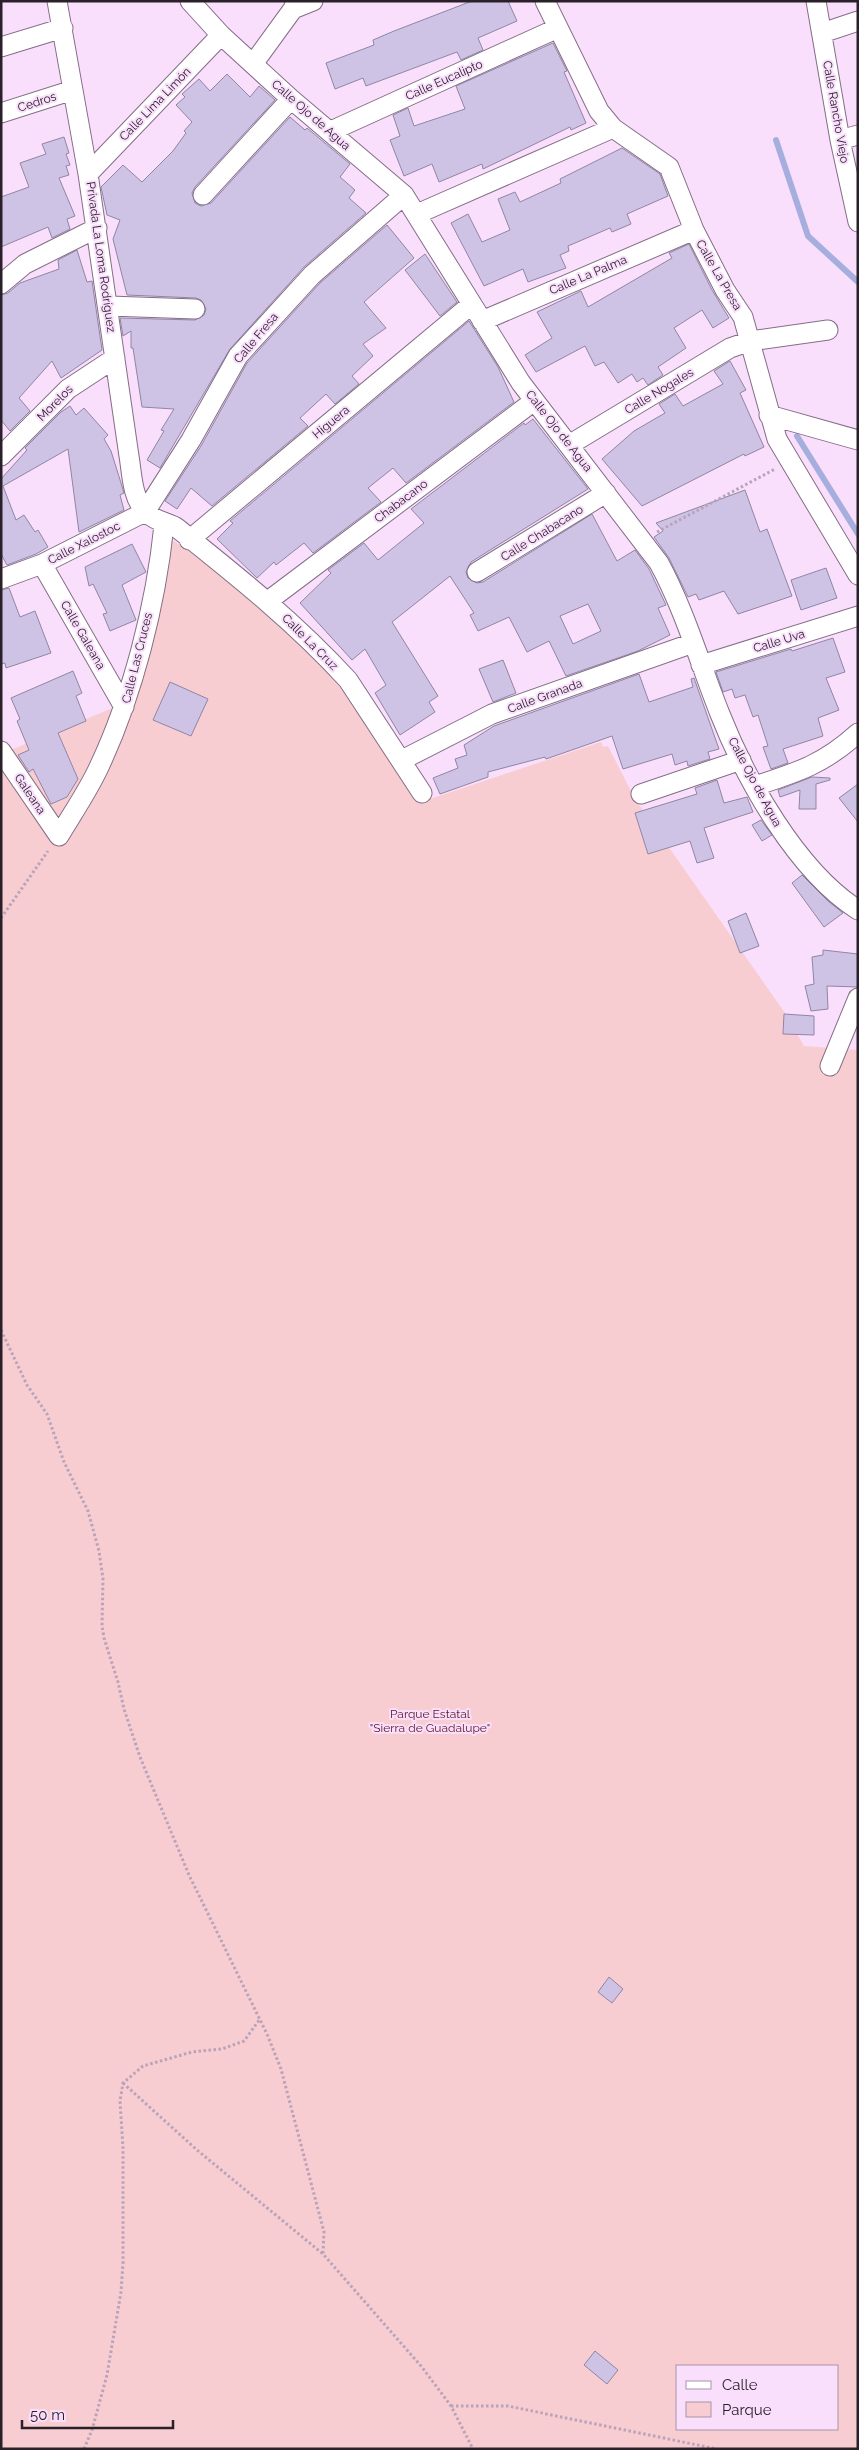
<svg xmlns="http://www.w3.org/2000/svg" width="859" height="2450" font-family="Raleway,sans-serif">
<rect width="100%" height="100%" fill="#fadffc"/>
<path fill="#f8cdd1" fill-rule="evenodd" d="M169 538 235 580 336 673 424 801 601 742 603 747 608 746 635 799 785 1013 804 1046 858 1050V2449H1V754L137 698ZM678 2366H838V2429H678Z"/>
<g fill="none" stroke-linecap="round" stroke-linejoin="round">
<path stroke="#a6aede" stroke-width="6" d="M776 140 808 236 858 282
M797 436 858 534"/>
</g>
<path fill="#cec3e5" stroke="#9085a4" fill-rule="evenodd" d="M472 1H508L517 21 478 38 483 50 461 60 457 52 366 86 363 78 335 89 326 63 374 45 373 40 394 31Z
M553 43 567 71 564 72 586 123 571 130 570 127 483 169 482 164 439 182 432 164 404 176 390 140 400 136 393 115 408 108 414 126 465 109 456 86Z
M227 74 250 97 259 86 275 100 195 187 192 193 195 203 201 206 211 203 290 117 305 130 307 128 350 164 340 177 355 190 349 198 366 213 304 267 230 349 160 468 147 460 164 431 161 430 174 409 142 407 133 348H131V331L123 336 120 318 195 320 204 315 206 309 201 300 196 298 127 295 113 239 120 220 107 215 101 187 123 165 142 182 173 151 186 133 184 131 192 122 176 105 185 97 182 94 199 79 210 91Z
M64 137 69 153 66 154 70 165 66 166 69 175 59 178 75 216 67 219 70 229 52 238 48 227 1 247V197L29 187 20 163 46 154 42 144Z
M622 148 660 174 668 196 627 214 631 224 612 232 610 228 568 246 569 251 560 255 566 268 528 282 523 269 484 286 451 223 468 214 482 242 510 230 498 199 515 192 520 202 561 183 560 179Z
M387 225 414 258 364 302 386 328 363 344 373 356 352 376 359 384 335 404 326 394 300 418 308 426 212 506 191 488 177 509 165 501 201 446 247 363 320 283Z
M689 244 712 290 729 318 713 328 702 310 674 328 686 348 658 367 663 375 648 385 643 378 637 382 632 374 618 383 604 362 595 366 585 346 536 372 525 355 552 338 537 312 581 291 588 307 672 258 669 253Z
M77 250 87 282 92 281 102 350 61 378 52 361 19 398 30 411 10 431 1 420V295L8 293 20 283 59 269 58 260Z
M425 254 457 302 440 316 405 270Z
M469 321 498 367 514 402 406 483 393 468 368 488 381 502 313 553 304 543 276 565 274 562 257 578 217 539 233 523 230 521Z
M730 361 746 390 740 393 764 447 745 456 744 454 642 506 602 459 634 431 665 413 659 404 675 394 683 406 723 384 714 371Z
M70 406 76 415 84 408 108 435 104 439 111 451 121 483 124 493 120 495 124 510 79 532 68 449 3 486 16 520 24 515 35 532 38 530 48 547 36 554 7 565 1 554V479L27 450 25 448 61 412Z
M533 419 588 489 471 562 466 572 468 578 477 583 483 582 592 514 617 561 635 550 649 569 666 605 658 608 670 635 638 651 566 676 549 641 527 652 509 617 478 631 470 615 474 613 450 576 392 622 438 696 429 702 435 712 400 735 375 693 386 685 365 649 352 660 300 603 331 573 328 570 364 543 378 560 424 523 411 509 524 423 525 425ZM588 604 601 631 573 644 560 616Z
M745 490 760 532 767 529 792 596 738 614 724 591 699 600 696 594 688 597 669 558 654 537 663 531 656 523Z
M132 544 146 572 122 585 136 620 110 631 103 614 107 613 93 584 89 586 85 567Z
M826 568 837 598 801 610 791 580Z
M9 588 20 617 35 611 51 653 6 668 5 663 1 664V590Z
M833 638 845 672 826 678 839 710 818 718 823 736 783 749 788 763 771 769 763 747 768 746 758 715 753 717 745 695 735 698 732 689 723 692 716 672 791 649 792 651Z
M503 660 516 693 493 702 479 669Z
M73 671 82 693 76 696 86 721 58 733 78 779 67 797 51 804 33 769 29 772 18 755 29 750 17 721 20 719 11 698Z
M639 674 649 702 693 687 691 679 694 678 719 749 708 752 710 759 688 766 687 761 675 765 672 754 623 769 612 736 546 759 545 757 488 772V777L440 794 433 778 458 768 455 759 467 755 464 745 494 726Z
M170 682 208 699 191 736 153 720Z
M812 777 830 778V780L816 784V809H799L800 790 780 797 778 790Z
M717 780 724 803 747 797 753 812 704 828 714 858 697 863 690 841 648 854 635 813 697 794 695 788Z
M858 784V822L839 798Z
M761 820 772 835 762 841 752 825Z
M802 875 828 901 843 913 824 927 792 883Z
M746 913 759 946 740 953 728 921Z
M823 950 858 954V987L827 986 828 1009 811 1011 805 986 814 984 812 957 823 955Z
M784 1014 814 1016V1035L783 1034Z
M609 1977 623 1989 612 2003 598 1992Z
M595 2351 618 2370 607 2384 584 2365Z"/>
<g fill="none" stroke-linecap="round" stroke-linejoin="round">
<defs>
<path id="street" d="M57 1 88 174 129 456C132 474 132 496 144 510 154 522 169 522 177 528 237 576 296 623 348 680L422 793
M190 1 221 35 291 99 404 195 521 383 659 563C685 611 700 664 720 714 746 780 797 871 858 910
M545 1 599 111 613 128 669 167 694 230 725 290 743 317 777 439 858 575
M816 1 840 140 858 222
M293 9 313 1
M822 33 858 21
M1 47 63 28
M253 64 293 9 296 1
M1 113 73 90
M331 131 558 28
M840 140 858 135
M88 174 221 35
M203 195 291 99
M417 214 613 128
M1 284 25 264 97 228
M109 306 195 309
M482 321 694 230
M769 415 858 440
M569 445 730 348 750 341 828 330
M1 456 68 389 115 358
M145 512 191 440 238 356 312 275 404 195
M189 540 472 304
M42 564 124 707
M477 572 606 493
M1 579 42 564 145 512
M268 601 534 401
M701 665 858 616
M1 751 59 836C72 814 88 791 99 767 133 695 156 604 164 525
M402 760 492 714 693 643
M755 786C798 772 824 764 858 733
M641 794 741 760
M830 1066 858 998"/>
</defs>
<use href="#street" stroke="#856d87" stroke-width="21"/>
<path stroke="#b9a3ba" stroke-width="3" stroke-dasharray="2.5 2.5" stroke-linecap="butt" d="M657 532 775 469
M1 918 48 851
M1 1330 27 1385 47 1414 64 1462 88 1511 99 1551 103 1579 102 1626 104 1638 118 1682 124 1709 140 1757 189 1875 267 2034 281 2069 324 2232 323 2254 421 2366 451 2406 473 2449
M123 2083 197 2150 323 2254
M451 2406H508L717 2449
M84 2449 92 2430 107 2375 121 2292 123 2263V2148L120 2101 123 2083 143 2066 192 2052 222 2049 244 2041 260 2019"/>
<use href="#street" stroke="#fff" stroke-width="19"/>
</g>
<g text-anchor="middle" stroke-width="4" stroke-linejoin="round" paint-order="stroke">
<g font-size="12" fill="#2a202a" stroke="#fadffc">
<text transform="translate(444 80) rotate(-24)" y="4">Calle Eucalipto</text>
<text transform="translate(37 102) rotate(-18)" y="4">Cedros</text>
<text transform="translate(155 104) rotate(-46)" y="4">Calle Lima Limón</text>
<text transform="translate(836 112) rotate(80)" y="4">Calle Rancho Viejo</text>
<text transform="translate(311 115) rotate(41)" y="4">Calle Ojo de Agua</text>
<text transform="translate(101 257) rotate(82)" y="4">Privada La Loma Rodríguez</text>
<text transform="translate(588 275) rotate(-23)" y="4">Calle La Palma</text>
<text transform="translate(719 275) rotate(60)" y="4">Calle La Presa</text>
<text transform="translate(256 338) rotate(-50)" y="4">Calle Fresa</text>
<text transform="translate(659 391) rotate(-31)" y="4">Calle Nogales</text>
<text transform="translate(55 403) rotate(-45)" y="4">Morelos</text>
<text transform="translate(331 422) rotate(-40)" y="4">Higuera</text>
<text transform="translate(559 431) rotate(52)" y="4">Calle Ojo de Agua</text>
<text transform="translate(401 501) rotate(-37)" y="4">Chabacano</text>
<text transform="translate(542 533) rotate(-32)" y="4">Calle Chabacano</text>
<text transform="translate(84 543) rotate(-27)" y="4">Calle Xalostoc</text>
<text transform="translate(83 635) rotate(60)" y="4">Calle Galeana</text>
<text transform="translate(779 641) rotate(-17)" y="4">Calle Uva</text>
<text transform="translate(310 642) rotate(45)" y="4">Calle La Cruz</text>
<text transform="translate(137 658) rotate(-76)" y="4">Calle Las Cruces</text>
<text transform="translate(545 696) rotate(-20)" y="4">Calle Granada</text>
<text transform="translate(755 782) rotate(62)" y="4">Calle Ojo de Agua</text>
<text transform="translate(30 794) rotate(56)" y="4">Galeana</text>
</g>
<g font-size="12" fill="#5b1727" stroke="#fadffc">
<text x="430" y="1718">Parque Estatal<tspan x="430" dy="14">"Sierra de Guadalupe"</tspan></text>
</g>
</g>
<rect width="859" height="2450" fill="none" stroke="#2a202a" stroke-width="5"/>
<rect x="676" y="2365" width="162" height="65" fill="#fadffc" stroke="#a793a8"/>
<rect x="686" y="2381" width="25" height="8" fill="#ffffff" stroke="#a793a8"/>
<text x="722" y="2390" font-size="15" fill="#2a202a">Calle</text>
<rect x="686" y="2402" width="25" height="15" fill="#f8cdd1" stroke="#a793a8"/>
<text x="722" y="2415" font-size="15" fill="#2a202a">Parque</text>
<path d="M22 2420v8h151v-8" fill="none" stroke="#2a202a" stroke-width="2.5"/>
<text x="30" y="2420" font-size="15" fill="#2a202a" stroke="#fadffc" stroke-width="4" paint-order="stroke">50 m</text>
</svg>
